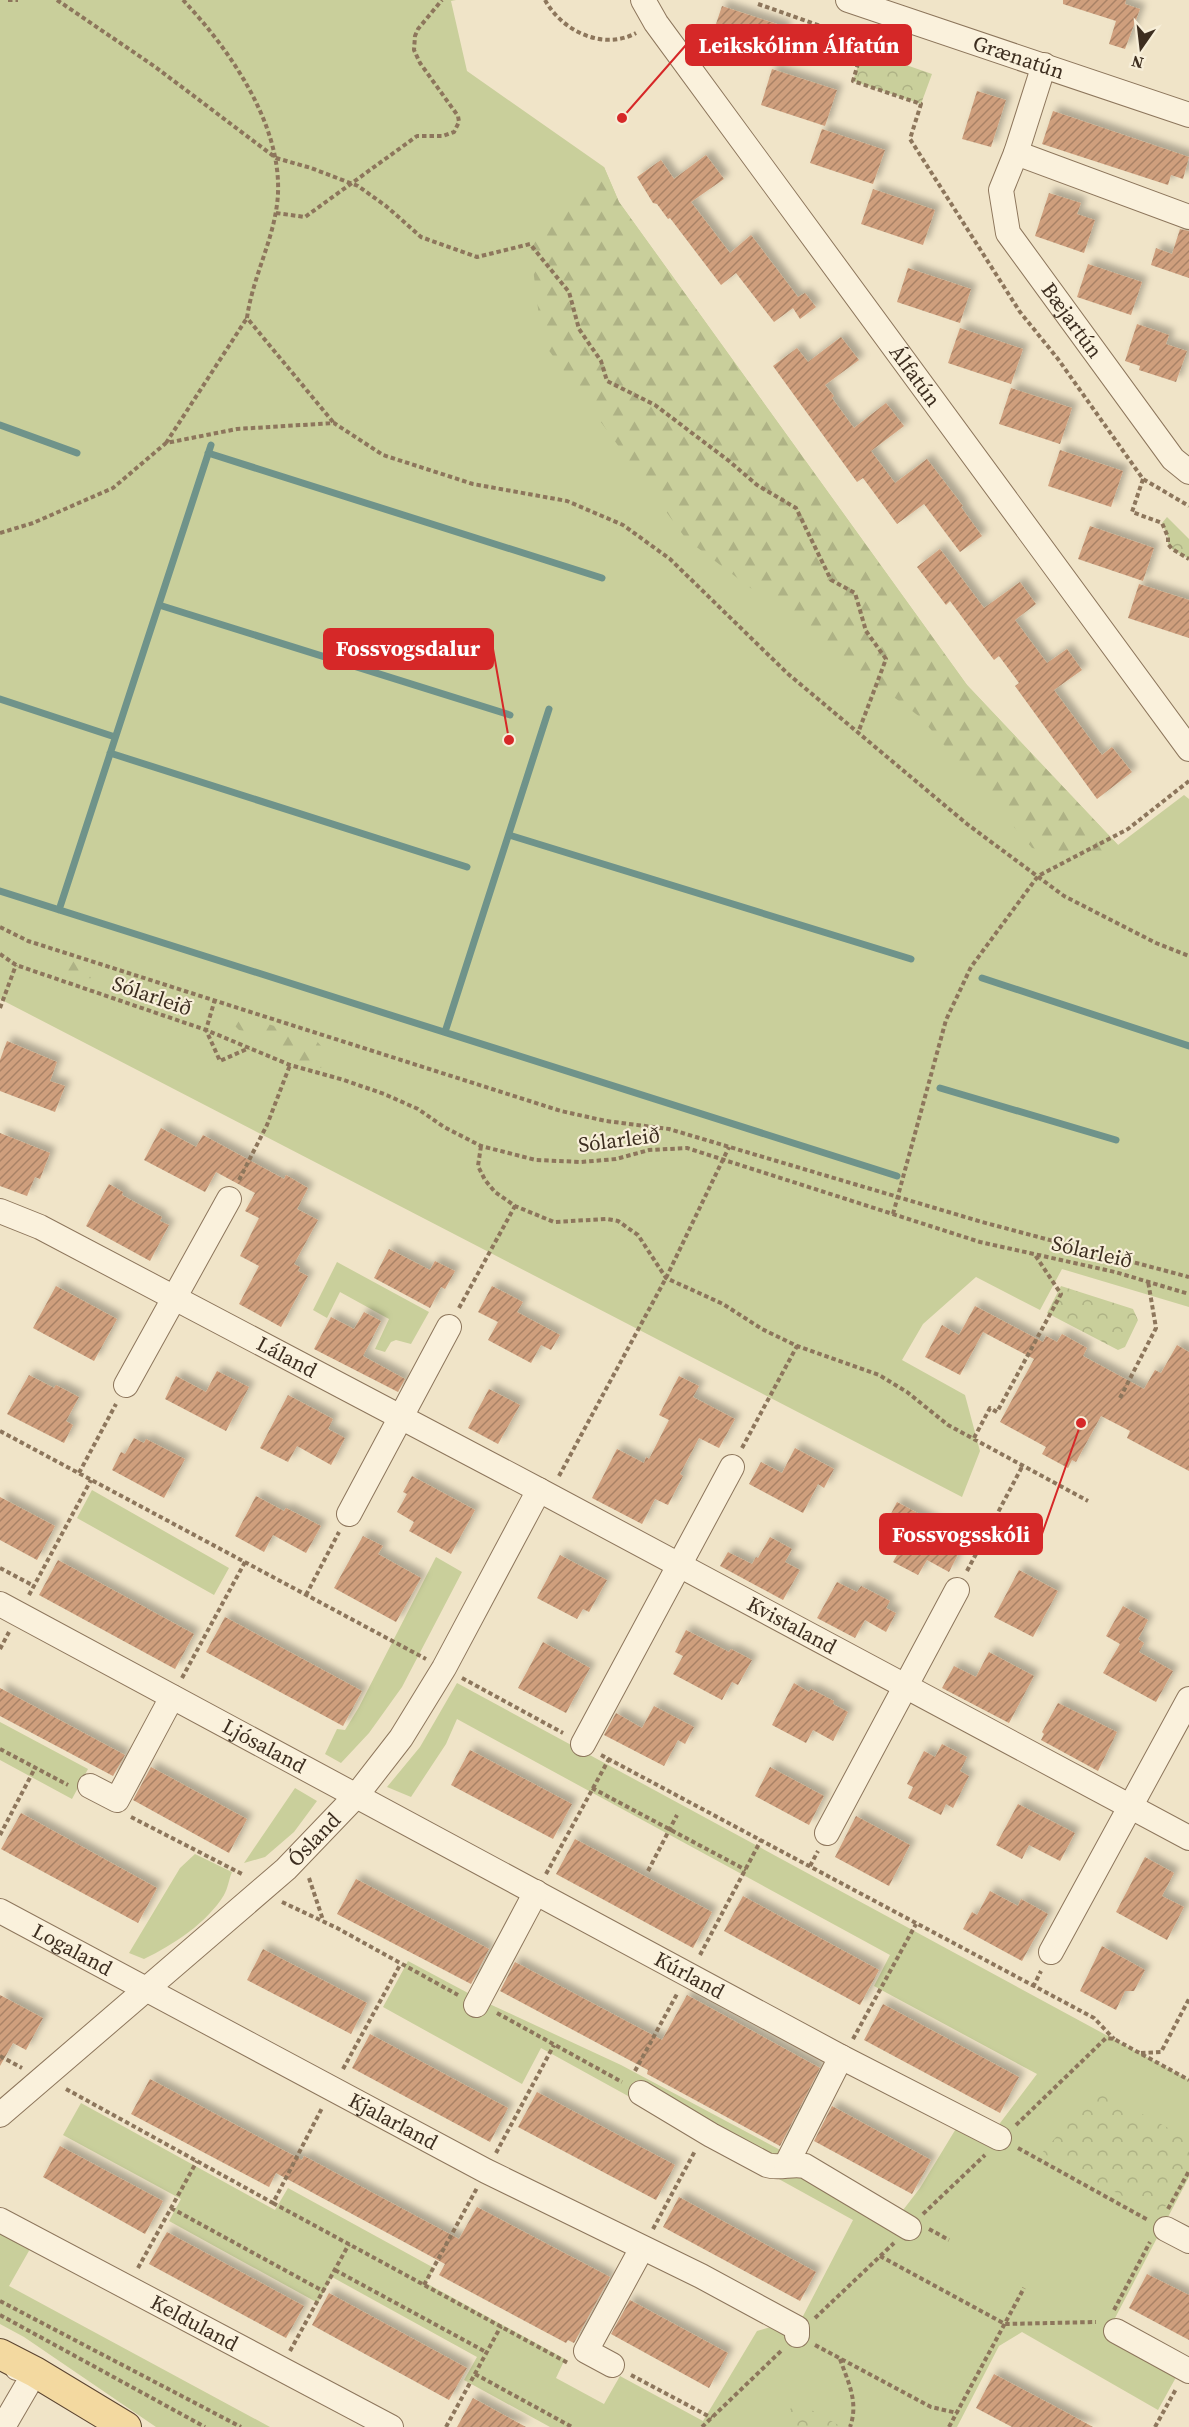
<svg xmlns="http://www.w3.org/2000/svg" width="1189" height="2427" font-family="'Source Serif 4',serif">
<defs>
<pattern id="forest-firs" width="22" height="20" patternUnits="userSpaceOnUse" patternTransform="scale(1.5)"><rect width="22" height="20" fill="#c9cf9b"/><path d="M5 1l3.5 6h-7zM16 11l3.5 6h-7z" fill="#aeb285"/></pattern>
<pattern id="park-crowns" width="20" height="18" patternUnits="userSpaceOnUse" patternTransform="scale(1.5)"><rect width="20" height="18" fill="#c9cf9b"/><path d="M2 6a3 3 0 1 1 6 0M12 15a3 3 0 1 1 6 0" fill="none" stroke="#aeb285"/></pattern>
<pattern id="building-hatch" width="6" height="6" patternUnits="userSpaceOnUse" patternTransform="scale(1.5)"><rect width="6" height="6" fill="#cf9f7d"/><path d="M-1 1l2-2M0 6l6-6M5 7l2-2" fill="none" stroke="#a98266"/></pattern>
<filter id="shadow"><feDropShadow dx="5.5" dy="-5.5" stdDeviation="3" flood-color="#0004"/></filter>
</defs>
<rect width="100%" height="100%" fill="#f0e4c8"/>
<path fill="#c9cf9b" d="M0 0H456L451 1 467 71 604 167 619 202 967 685 1118 845 1184 795 1189 799V1307L1062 1269 1040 1310 976 1277 923 1324 902 1360 965 1395 980 1451 962 1497 0 999Z
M337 1262 429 1312 411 1344 396 1340 391 1342 385 1352 375 1349 389 1319 340 1292 327 1318 313 1310Z
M92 1490 229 1568 214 1595 77 1518Z
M436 1557 462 1572 402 1687 369 1733 341 1763 325 1754 337 1729 345 1730 359 1707Z
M457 1683 1189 2080V2177L1114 2320 1185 2361 1158 2410 1022 2332 999 2346 957 2427H550L464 2380 477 2357 332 2277 318 2303 169 2221 181 2199 63 2135 81 2103 275 2210 288 2188 434 2268 426 2283 565 2359 556 2378 604 2404 620 2376 703 2421 757 2331 802 2318 853 2220 541 2048 522 2084 383 2007 408 1961 483 2001 621 2065 900 2214 920 2188 957 2127 985 2143 1037 2074 874 1986 890 1955 457 1719 446 1744 411 1797 387 1787 420 1747Z
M0 1722 88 1769 72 1799 0 1760Z
M295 1788 317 1801 294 1832 265 1857 244 1863Z
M195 1854 232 1872C229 1879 228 1888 224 1895 207 1923 173 1945 144 1959L129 1953 180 1868Z
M0 2232 30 2249 9 2286 270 2427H156L24 2337 0 2324Z"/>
<path fill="url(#forest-firs)" d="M604 167 619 202 967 685 1118 845 1087 859 1032 848 920 717 686 539 542 341 530 244Z
M73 958 90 964 98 971 93 978 76 979 67 972V962Z
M240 1015 315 1039 322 1047 327 1060 321 1068 306 1067 285 1054 275 1041 239 1030 232 1023Z"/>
<path fill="url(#park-crowns)" d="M863 50 932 74 921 104 853 81Z
M1167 517 1189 539V559L1172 549 1168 544V537L1162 523Z
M1061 1286 1133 1309 1138 1320 1125 1347 1118 1350 1047 1313Z
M1097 2090 1189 2139V2163L1160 2216 1042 2153Z
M795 2401 842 2427H780Z"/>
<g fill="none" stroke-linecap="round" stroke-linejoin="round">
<path stroke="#6f938a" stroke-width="7" d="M0 425 77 453
M208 453 602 578
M159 605 510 715
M0 699 115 737
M110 753 467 867
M509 835 911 959
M0 891 897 1176
M59 910 211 445
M982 978 1189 1046
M445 1032 549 709
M940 1088 1116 1140"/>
</g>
<path fill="url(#building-hatch)" filter="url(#shadow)" d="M1063 0H1126L1125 4 1140 9 1125 49 1109 44 1116 21 1063 4Z
M722 6 786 27 774 63 710 42Z
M772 69 837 90 825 126 761 105Z
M977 91 1006 100 991 147 962 139Z
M1053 111 1189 157 1183 179 1171 175 1168 185 1042 144Z
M822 129 885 150 873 184 810 163Z
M706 155 724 179 691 202 730 253 751 235 798 297 805 293 816 307 800 319 793 308 774 322 736 273 721 285 670 218 668 219 657 204 653 203 637 177 661 160 674 179Z
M873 189 935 210 923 245 861 224Z
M1049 193 1081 203 1077 214 1095 220 1084 253 1035 236Z
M1180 229 1189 231V278L1151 265 1156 248 1172 254Z
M1088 264 1142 282 1131 315 1077 297Z
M908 268 971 289 960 323 897 302Z
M1137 324 1169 335 1166 344 1187 351 1176 382 1139 370 1140 366 1125 361Z
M960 328 1023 349 1011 384 948 363Z
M841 337 859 360 825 385 834 396 832 398 854 428 886 403 904 426 871 451 895 483 927 459 963 506 961 507 982 536 960 552 924 504 897 524 863 478 857 482 773 366 797 348 808 362Z
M1011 388 1072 408 1060 444 999 424Z
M1060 450 1123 471 1111 507 1048 486Z
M1090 526 1154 548 1143 581 1078 559Z
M940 549 984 608 1020 582 1036 604 1015 620 1047 663 1067 649 1082 670 1054 690 1102 755 1112 747 1132 772 1097 799 1015 686 1019 683 999 656 994 660 950 601 946 605 917 567Z
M1139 584 1189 600V638L1128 618Z
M7 1041 57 1062 50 1081 65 1086 55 1112 0 1091V1060Z
M161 1128 196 1147 203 1135 284 1179 286 1175 308 1188 297 1209 318 1220 294 1264 300 1267 298 1271 308 1276 281 1327 239 1304 259 1266 240 1256 259 1218 245 1211 255 1193 216 1172 205 1192 144 1160Z
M0 1133 50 1153 40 1179 35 1177 27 1196 0 1186Z
M109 1184 123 1192 122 1195 162 1217 160 1221 169 1225 150 1261 86 1226Z
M389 1249 430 1270 435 1261 455 1271 445 1289 441 1287 430 1308 374 1278Z
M56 1286 117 1319 94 1361 33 1328Z
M492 1286 523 1302 517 1312 560 1335 551 1350 541 1345 531 1363 488 1340 498 1322 478 1312Z
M975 1306 1043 1342 1046 1336 1057 1342 1062 1334 1087 1348 1083 1356 1144 1389 1155 1370 1161 1373 1177 1345 1189 1352V1471L1127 1438 1130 1431 1101 1416 1076 1462 1072 1460 1068 1468 1042 1454 1046 1447 1000 1422 1034 1359 983 1332 960 1375 925 1357 942 1325 959 1335Z
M364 1312 381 1321 363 1356 405 1379 398 1392 314 1349 331 1317 354 1329Z
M217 1371 249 1387 226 1431 165 1399 176 1376 206 1392Z
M29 1375 54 1388 56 1385 79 1397 66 1421 73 1425 64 1443 7 1414Z
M679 1376 699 1386 693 1397 735 1419 719 1448 699 1438 680 1474 683 1476 668 1505 655 1499 642 1524 592 1498 617 1449 644 1463 646 1457 649 1459 669 1420 659 1415Z
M489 1389 520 1405 498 1444 468 1428Z
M288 1395 333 1419 328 1429 345 1438 331 1465 297 1446 288 1462 260 1448Z
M134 1438 144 1443 146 1439 185 1459 164 1498 112 1470 121 1452 125 1454Z
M795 1448 834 1469 824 1488 818 1484 803 1513 749 1484 761 1462 782 1473Z
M412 1476 475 1510 451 1554 409 1531 414 1522 397 1512 407 1494 403 1492Z
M256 1496 284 1511 286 1508 321 1526 306 1553 273 1535 264 1552 235 1536Z
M0 1497 55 1526 37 1560 0 1540Z
M897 1502 966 1539 949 1572 927 1560 918 1575 893 1562 902 1546 880 1535Z
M363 1536 383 1546 378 1554 421 1578 396 1622 334 1588Z
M770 1537 792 1549 785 1562 800 1570 783 1600 720 1566 728 1552 752 1564 756 1557 758 1558Z
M560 1555 607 1580 589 1612 583 1609 577 1619 537 1598Z
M58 1560 194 1634 175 1669 39 1595Z
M1019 1570 1058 1591 1033 1637 994 1617Z
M837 1582 857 1592 861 1586 890 1601 886 1608 896 1613 886 1632 865 1620 855 1638 817 1618Z
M1123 1606 1148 1620 1138 1639 1144 1643 1139 1652 1173 1671 1156 1702 1103 1673 1120 1644 1106 1636Z
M225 1617 362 1691 343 1726 206 1652Z
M686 1630 729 1652 731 1649 752 1660 738 1685 732 1682 722 1700 673 1674 683 1656 675 1652Z
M543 1642 590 1668 566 1713 518 1688Z
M989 1652 1034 1676 1009 1723 942 1688 954 1666 976 1677Z
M794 1683 809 1692 811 1689 834 1701 833 1704 848 1712 833 1741 813 1730 806 1743 772 1725Z
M0 1688 125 1755 113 1776 0 1716Z
M1058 1703 1117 1732 1098 1771 1041 1740 1044 1734 1042 1732Z
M654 1706 694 1727 685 1744 678 1740 664 1766 604 1735 616 1713 642 1728Z
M942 1744 967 1757 960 1771 969 1776 953 1808 946 1804 941 1815 908 1798 913 1787 907 1784 924 1751 935 1757Z
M470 1750 572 1804 553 1839 451 1785Z
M151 1767 247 1819 229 1853 133 1800Z
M770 1767 824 1796 809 1825 755 1796Z
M1018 1804 1075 1833 1060 1861 1029 1845 1022 1859 996 1845Z
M21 1813 157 1888 138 1923 1 1849Z
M856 1816 910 1845 889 1886 835 1857Z
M575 1839 712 1912 693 1948 556 1874Z
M1145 1857 1174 1873 1162 1896 1184 1907 1167 1940 1116 1912Z
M356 1879 489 1949 471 1984 337 1914Z
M990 1891 1018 1906 1021 1899 1048 1914 1022 1961 963 1929 972 1912 977 1915Z
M743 1896 879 1970 860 2005 724 1931Z
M1102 1946 1145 1970 1134 1991H1125L1116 2010 1080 1991Z
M263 1949 367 2003 351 2034 247 1980Z
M515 1962 662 2040 687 1995 820 2068 780 2146 647 2074 648 2070 500 1991Z
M0 1995 43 2018 26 2050 13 2043 0 2066Z
M883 2004 1019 2077 1000 2113 864 2040Z
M370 2034 508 2108 490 2142 352 2068Z
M150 2079 302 2160 304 2156 459 2239 477 2207 610 2277 574 2343 568 2340 566 2343 439 2275 445 2264 276 2173 269 2187 131 2114Z
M537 2092 675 2165 656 2200 518 2127Z
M832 2106 931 2160 912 2194 814 2141Z
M60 2146 163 2201 145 2234 43 2177Z
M679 2197 816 2272 800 2301 663 2227Z
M167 2232 304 2306 286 2338 149 2264Z
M1147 2274 1189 2295V2340L1129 2308Z
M329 2293 467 2368 449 2400 312 2325Z
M630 2300 728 2353 709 2388 611 2334Z
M994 2374 1060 2409 1093 2427H1012L976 2408Z
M473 2398 526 2427H457Z"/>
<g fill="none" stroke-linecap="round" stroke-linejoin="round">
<defs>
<g id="minor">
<path id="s1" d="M643 0 656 23 1189 749"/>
<path id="s2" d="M848 0 1189 115"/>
<path id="s3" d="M1044 65 1016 153 1001 190 1008 233 1173 459 1189 472"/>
<path d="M1016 153 1189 217"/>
<path id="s4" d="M0 1211 40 1227 539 1490 1189 1838"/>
<path d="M126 1385 229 1199"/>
<path d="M349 1514 449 1327"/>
<path id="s5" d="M0 1604 841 2057 999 2138"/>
<path d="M583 1744 732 1467"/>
<path d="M90 1786 117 1800 172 1697"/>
<path d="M827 1833 957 1590"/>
<path id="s6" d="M0 1911 486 2171 701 2276 797 2328V2335"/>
<path d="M1051 1952 1189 1699"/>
<path d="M476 2005 536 1892"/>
<path d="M641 2093 711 2135 767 2165C779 2169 792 2163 805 2166L909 2228"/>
<path id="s7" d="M0 2115 286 1869 356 1796 401 1738 444 1668 539 1490"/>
<path d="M786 2165 841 2057"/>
<path id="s8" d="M0 2220 391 2427"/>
<path d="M1166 2229 1189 2241"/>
<path d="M1116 2331 1189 2371"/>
<path d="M612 2365 586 2351 642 2248"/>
<path d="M3 2427 35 2372 17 2368"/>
</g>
<path id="major" d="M0 2354 35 2372 126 2427"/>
</defs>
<use href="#minor" stroke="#8d765c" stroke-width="26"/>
<use href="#major" stroke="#5b4430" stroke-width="32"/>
<path stroke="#8d765c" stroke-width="4" stroke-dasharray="4.5 3" stroke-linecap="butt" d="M8 0H18
M57 0 154 66 276 158 311 168 358 186 386 206 421 237 477 257 530 244 569 292 579 329 601 361 607 381 655 405 729 461 757 485 796 508 831 580 855 593 866 631 886 659 858 733
M183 0C232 52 290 135 276 211 270 247 252 281 247 318L333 422
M545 0C562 31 603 51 636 33
M758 4 829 29 853 50
M860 25 853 50 861 53 853 81 921 104 910 139 1020 312 1058 359 1143 479 1189 506
M276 213 305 217 417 136H443L454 132 459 122 458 116 420 63 414 50 415 36 418 29 442 0
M166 443 247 318
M1143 479 1132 512 1162 523 1168 537V544L1172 549 1189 559
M0 533 33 523 113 488 166 443 237 429 334 423 383 455 473 484 567 501 623 525 670 559 787 673 967 824 1064 896 1156 943 1189 956
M0 927 28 941 561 1111 606 1121 669 1129 982 1222 1189 1277
M0 954 16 965 206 1030 290 1065 344 1080 384 1094 418 1109 444 1127 481 1146 536 1160 581 1162 616 1159 649 1150 687 1148 980 1242 1115 1272 1189 1294
M215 999 206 1030 220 1061 249 1048
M0 1008 16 965
M481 1146 478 1166 485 1180 495 1192 515 1206 554 1222 607 1219 618 1221 638 1235 666 1278 723 1304 762 1329 797 1346 879 1375 907 1392 948 1425 1088 1501
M239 1180 267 1125 290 1065
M893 1214 946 1020 971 967 1038 876 1128 829 1189 781
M459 1308 515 1206
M1120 1398 1156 1328 1148 1281
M0 1431 426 1659
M974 1438 990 1408 997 1412 1061 1294 1035 1255
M742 1448 797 1346
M79 1473 116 1404
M559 1476 666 1278 729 1147
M0 1568 34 1586
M967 1571 1023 1465
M29 1595 91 1480
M306 1595 339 1532
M0 1649 9 1632
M182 1678 245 1562
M462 1678 563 1733
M0 1749 68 1785
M601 1755 1094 2018 1114 2039
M592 1788 746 1870
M131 1817 244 1875
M0 1835 35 1768
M810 1866 818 1851
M648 1871 677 1815
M546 1874 609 1759
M309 1878 323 1920
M282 1902 337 1928 458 1995
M700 1955 761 1840
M1033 1987 1041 1971
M497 2013 622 2082
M853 2039 916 1924
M1141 2053 1161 2052 1189 1999
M0 2056 22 2068
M343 2069 400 1965
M635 2071 677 1994
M66 2089 273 2203 322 2108
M1016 2125 1106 2038 1114 2039 1189 2080
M1018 2148 1148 2220
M496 2153 554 2045
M273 2203 568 2363
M171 2208 323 2291 349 2244
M1168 2209 1189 2171
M923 2214 985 2155
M653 2229 695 2151
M929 2229 949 2240
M880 2256 1005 2324 1096 2322
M138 2268 197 2161
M335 2270 486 2352
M424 2285 477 2188
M0 2301 241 2427
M1114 2310 1150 2242
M0 2315 205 2427
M815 2318 894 2243
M815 2345 931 2407 957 2413
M290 2351 323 2291
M840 2359C848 2382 859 2402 850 2427
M475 2374 572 2427
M631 2375 712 2418
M446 2427 501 2326
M702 2427 781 2351
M949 2427 1024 2288
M1155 2427 1176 2389"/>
<use href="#minor" stroke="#faf1dc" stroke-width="24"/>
<use href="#major" stroke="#f3d9a0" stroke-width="30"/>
</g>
<g text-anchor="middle" stroke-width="4.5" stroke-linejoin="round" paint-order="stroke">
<g font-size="21" fill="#3d2e20" stroke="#f7eed8">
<text dy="7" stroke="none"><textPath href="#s2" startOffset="180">Grænatún</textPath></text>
<text dy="7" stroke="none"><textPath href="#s3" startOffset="284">Bæjartún</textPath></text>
<text dy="7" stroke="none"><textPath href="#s1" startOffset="464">Álfatún</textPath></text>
<text transform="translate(152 996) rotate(19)" y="7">Sólarleið</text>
<text transform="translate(619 1140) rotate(-7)" y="7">Sólarleið</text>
<text transform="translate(1092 1252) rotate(13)" y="7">Sólarleið</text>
<text dy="7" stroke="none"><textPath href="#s4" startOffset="322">Láland</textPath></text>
<text dy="7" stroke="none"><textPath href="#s4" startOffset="894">Kvistaland</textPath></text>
<text dy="7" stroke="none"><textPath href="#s5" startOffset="300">Ljósaland</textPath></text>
<text dy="7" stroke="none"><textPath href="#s7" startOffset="418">Ósland</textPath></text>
<text dy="7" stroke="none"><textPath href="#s6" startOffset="82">Logaland</textPath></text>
<text dy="7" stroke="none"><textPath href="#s5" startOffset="783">Kúrland</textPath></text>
<text dy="7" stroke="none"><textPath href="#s6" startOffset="446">Kjalarland</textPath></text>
<text dy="7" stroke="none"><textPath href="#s8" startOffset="220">Kelduland</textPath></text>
</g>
</g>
<path fill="none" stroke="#d62828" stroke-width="2" d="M622 118L686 45M509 740L493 649M1081 1423L1042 1534"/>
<g fill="#d62828" stroke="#f7eed8" stroke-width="2">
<circle cx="622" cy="118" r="6"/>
<circle cx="509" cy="740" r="6"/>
<circle cx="1081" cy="1423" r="6"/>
</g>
<g fill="#d62828" stroke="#d62828" stroke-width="2">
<rect x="686" y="25" width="225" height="40" rx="6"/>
<rect x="324" y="629" width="169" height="40" rx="6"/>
<rect x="880" y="1514" width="162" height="40" rx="6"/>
</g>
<g font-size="22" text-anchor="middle" font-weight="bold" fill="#fff">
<text x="799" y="53">Leikskólinn Álfatún</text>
<text x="408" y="656">Fossvogsdalur</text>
<text x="961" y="1542">Fossvogsskóli</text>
</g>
<g transform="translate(1141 48) rotate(194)" stroke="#f7eed8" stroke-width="4.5" paint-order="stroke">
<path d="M0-4.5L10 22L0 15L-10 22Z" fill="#3d2e20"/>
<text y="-9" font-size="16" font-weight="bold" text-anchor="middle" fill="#3d2e20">N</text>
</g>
</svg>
